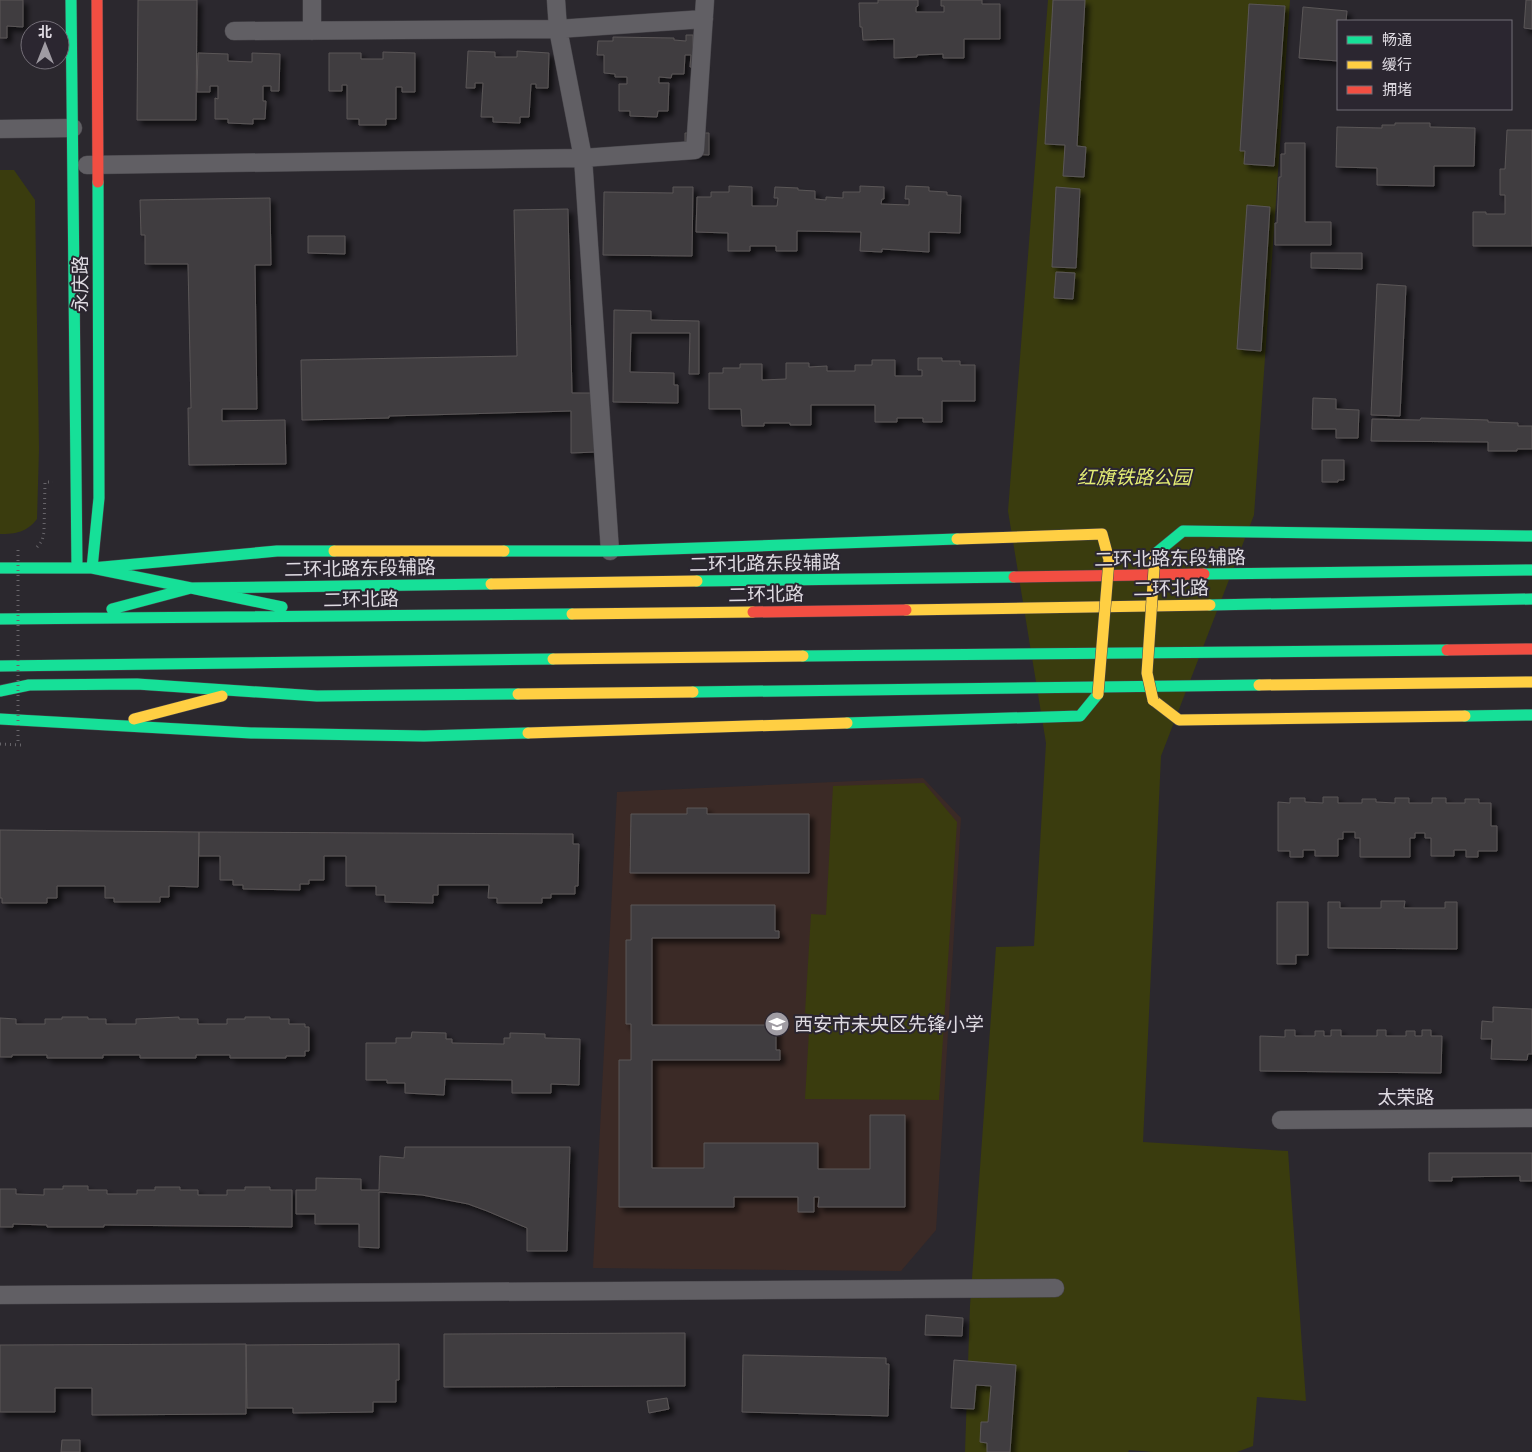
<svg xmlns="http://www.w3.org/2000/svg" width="1532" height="1452" font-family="'Zilla Slab','Noto Sans SC',serif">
<defs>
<filter id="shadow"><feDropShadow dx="4.5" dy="4.5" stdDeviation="2.5" flood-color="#0009"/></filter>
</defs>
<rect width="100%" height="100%" fill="#2b282e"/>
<path fill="#3b2a26" d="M923 778 961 818 936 1230 901 1271 593 1268 617 792Z"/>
<path fill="#3a3c0e" d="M1048 0H1290L1254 515 1161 756 1143 1142 1288 1151 1306 1401 1257 1397 1253 1446 1237 1452H1153L1129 1450 1128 1452H965L970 1306 996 947 1034 946 1046 743 1008 511Z
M0 170H14L35 200 39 449 37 519C27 532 16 534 0 534Z
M924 783 957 822 939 1100 805 1099 810 1015 805 1013 811 914 826 915 833 786Z"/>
<path fill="#413d40" stroke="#5a5657" filter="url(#shadow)" d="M0 0H23V27L7 26V38H0Z
M138 0H197L196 120H137Z
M878 0H918V6L916 7V12H944V6H941V0H982V4H1000V39H964V58H943V54L917 55V57L894 58V39L863 40 862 27H860L859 3H878Z
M1053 0H1085L1077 146 1086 147 1084 177 1063 176 1065 145 1045 144Z
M1526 0H1532V29L1524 28Z
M1249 4 1285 6 1274 166 1244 164 1245 151H1240Z
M1303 7 1347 11 1346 21H1338V61L1299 58Z
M686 35H693V46L703 67H690L691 55H685L684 74H672L671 78 659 77V83H669L668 111H658L657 117 630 116V111H619V84H627V77H615V74L604 73V55H597L598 41H613V37L674 38V40L686 41Z
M468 51 495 52V57H517V51L549 53 548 88H536V84H531L529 117H520V123L493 122V117H481L483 83H475V88H466Z
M383 52 415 53V92H402V87H396V119H386V125H359V119H347V85H342V91H329V53H361V59H383Z
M198 53 228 54V61L252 62V53L280 54 279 91H271V86H263V101H266L265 119H253V124L228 123V119H215V98L218 99V86H210V92H197Z
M1395 123H1430V127L1475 128 1474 166H1434V186L1377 185V168L1336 167 1337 127 1382 128V125H1395Z
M1507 130H1532V246H1473V212H1486V214H1505V195H1500V169H1505Z
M685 133H709V155L685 154Z
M1285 143H1305V222H1331V245H1275V223H1277L1279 177H1281V154H1285Z
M729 186 752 187V206H777L778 198H774L775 187 798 188V190L815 191V199L826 200V197L843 198V192H860V186L884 187V199H882L881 204 909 205V199H905L906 186 929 187V191L947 192V195L961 196 960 233 929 232V252L882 249V252L860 251 861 232 797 231V251H776V246H750V251H728V233L696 232 697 197H711V192H729Z
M673 187H693L692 256 603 255 604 192 673 193Z
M1056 187 1080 189 1076 268 1052 267Z
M270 198 271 265H255L257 409H222V421L285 420 286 464 189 465 188 408H191L188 264H145V235H141L140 200Z
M1247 205 1270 207 1261 351 1237 349Z
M568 209 572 393H595L596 452 571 453V411L389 416V418L302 420 301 360 517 356 514 210Z
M308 236H345V254L308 253Z
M1311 253H1362V269L1311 268Z
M1056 272 1075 273 1073 299 1054 298Z
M1377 284 1406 286 1400 416 1371 415Z
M614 310 651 311V320L699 321V374H689L690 333H631L630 372 674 373V385H678V403L613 402Z
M918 358H942V361H960V365H975V401H942V422H923V418H897V422H875V405H811V425H790V423H764V426H742L741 409H709V373H723V368H740V364H762V380L786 379V363H809V367L827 366V371H855V365H872V360H895V376H922V370H918Z
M1313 398 1336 399V409L1359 410 1358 438H1336V429H1312Z
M1421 418 1488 420V422L1518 423V426H1532V449H1517V451H1488V442L1371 441 1372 419 1420 420Z
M1322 460H1344V480H1338V482H1322Z
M1323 797H1338V803H1362V799H1376V802L1395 803V798H1409V803H1432V798H1446V803H1465V799H1479V803H1491V826H1497V851H1478V857H1466V850H1454V856H1431V838H1425V833H1415V838H1410V857H1360V838H1355V832H1343V839H1338V856H1315V850H1303V857H1290V851H1278V802L1290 803V798H1305V802L1323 803Z
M687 808H707V814H809V873H630L631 814H687Z
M0 830 199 832 198 887 169 886V897H160V902H114V898H105V886H57V898H47V903H2V898H0Z
M199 832 573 834V844H579L578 886H575V894H551V898H542V903H497V898H488L489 885H438V895H433V903L385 902V895H376V886H346V856H324V880H309V884H300V890L243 889V885H233V880H220V856H199Z
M1381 901H1405L1404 908H1445V902H1457V949L1328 948V902H1340V908H1381Z
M1277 902H1308V955H1296V964H1277Z
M631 905H775V931H779V938H652V1025H776V1050H780V1060H652V1168H704V1143H818V1169H870V1115H905V1207H818L819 1197H814V1212H798V1197H734V1207H619V1060H631V1024H626V940H631Z
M1493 1007 1532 1009V1054H1528L1527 1060 1491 1059 1492 1039H1481L1482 1021 1493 1022Z
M62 1017H88V1019H106V1024H136V1019L179 1017V1019H198V1024H227V1019H245V1017H270V1019H289V1024H305V1027H309V1051H305V1056H286V1058H230V1055H196V1058H140V1055H103V1058H47V1055H12V1057H0V1018L16 1019V1024H45V1019H62Z
M1285 1030H1295V1036H1315V1031H1324V1036H1331V1030H1341V1036H1377V1030H1386V1036H1406V1031H1415V1036H1422V1030H1431V1036H1442L1441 1073 1260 1071V1036L1285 1037Z
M412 1032 446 1033V1039H452V1043L504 1044V1038H510V1033L545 1034V1038L580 1039 579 1085 551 1084V1093H512V1080L445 1079 444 1095 405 1093V1083H387V1080H366V1043H396V1038H411Z
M405 1147H570L567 1251H527V1228L487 1211 468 1204 422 1195 379 1192V1248L359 1247V1224H315V1214H296V1190H316V1178L361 1179V1190H379L380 1156 404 1158Z
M1429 1153H1532V1181H1520V1176L1452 1177V1181H1429Z
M63 1186H88V1190H107V1194H137V1190H155V1187H180V1190H198V1195H227V1190H245V1187H270V1190H292V1227L104 1225V1227H47V1225L13 1224V1227H0V1189H16V1194L44 1195V1189H63Z
M926 1315 963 1318 962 1336 925 1335Z
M685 1333V1386L444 1387V1334Z
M246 1344V1414L92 1415V1388H55V1412H0V1345Z
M399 1344V1380H396V1402H373V1412L293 1413V1408H247L246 1345Z
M743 1355 886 1358V1364H889L888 1416 742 1412Z
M954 1360 1016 1365 1010 1452H987V1443L980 1442 981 1422H988L991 1386 976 1385 974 1409 951 1408Z
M667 1398 669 1409 649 1413 647 1401Z
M62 1440H80V1452H61Z"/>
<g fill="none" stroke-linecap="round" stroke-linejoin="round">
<defs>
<path id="street" d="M312 0V31
M556 0 558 29 583 158 610 551
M234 31 558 29 704 19
M0 129 73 128
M87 165 583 158 695 150 705 0
M1281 1120 1532 1118
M0 1295 1055 1288"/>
<path id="fast" d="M71 0 77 568
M98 182 99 498 92 568 277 551H334
M504 551H610L957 539
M1155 554 1183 531 1532 536
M0 568H92L191 588 491 584
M1204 574 1532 570
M697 581 1014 577
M1210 605 1532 599
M112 609 191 588 282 607
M0 619 572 614
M803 656 1447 650
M0 666 553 659
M0 691 29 685 137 684 317 696 518 694
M693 692 1259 685
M1465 716 1532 715
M0 719 251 733 424 736 528 733
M847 723 1080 716 1098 694"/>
<path id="slow" d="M957 539 1102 534 1109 560
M334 551H504
M491 584 697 581
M906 610 1210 605
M572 614 753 612
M553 659 803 656
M1259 685 1532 682
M518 694 693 692
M1153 700 1179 720 1465 716
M134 719 222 696
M528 733 847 723"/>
<path id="jam" d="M97 0 98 182
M1014 577 1204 574
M753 612 906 610
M1447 650 1532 649"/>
</defs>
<use href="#street" stroke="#48464b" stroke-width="19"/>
<use href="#fast" stroke="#48464b" stroke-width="12"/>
<use href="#slow" stroke="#48464b" stroke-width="12"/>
<use href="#jam" stroke="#48464b" stroke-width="12"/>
<path stroke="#666469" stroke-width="3" stroke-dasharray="1 4" stroke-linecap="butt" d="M37 547 42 541 44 532 45 482H53
M0 744 22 745"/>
<use href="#street" stroke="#615f64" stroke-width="18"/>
<use href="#fast" stroke="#16e098" stroke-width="11"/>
<use href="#slow" stroke="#ffcf43" stroke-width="11"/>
<use href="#jam" stroke="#f24e42" stroke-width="11"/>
<defs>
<path id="slow-bridge" d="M1098 694 1109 560
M1153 700 1147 673 1155 554"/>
</defs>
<use href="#slow-bridge" stroke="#48464b" stroke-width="12" stroke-linecap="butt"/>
<path stroke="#666469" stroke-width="3" stroke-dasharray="1 4" stroke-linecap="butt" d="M18 550V745"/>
<use href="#slow-bridge" stroke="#ffcf43" stroke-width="11"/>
</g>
<defs>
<symbol id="school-disc" viewBox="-11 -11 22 22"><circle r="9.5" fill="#a09ca3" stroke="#2b2630"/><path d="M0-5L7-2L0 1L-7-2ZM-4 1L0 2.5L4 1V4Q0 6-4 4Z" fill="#fff"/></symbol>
</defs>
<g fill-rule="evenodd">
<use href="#school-disc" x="763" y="1010" width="28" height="28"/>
</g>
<g text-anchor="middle" stroke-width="4" stroke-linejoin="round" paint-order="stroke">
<g font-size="19" fill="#dfdbe2" stroke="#2b2630">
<text transform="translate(80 284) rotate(-90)" y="7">永庆路</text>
<text transform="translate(1170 558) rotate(-1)" y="7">二环北路东段辅路</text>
<text transform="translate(765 563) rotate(-1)" y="7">二环北路东段辅路</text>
<text transform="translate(360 568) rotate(-1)" y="7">二环北路东段辅路</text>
<text transform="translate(1171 588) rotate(-1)" y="7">二环北路</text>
<text transform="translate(766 594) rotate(-1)" y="7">二环北路</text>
<text transform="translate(361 599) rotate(-1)" y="7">二环北路</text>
<text x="1406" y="1104">太荣路</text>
</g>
<g font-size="19" font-style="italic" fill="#e4ed74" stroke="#2b2630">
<text x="1134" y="484">红旗铁路公园</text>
</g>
<g font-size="19" fill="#dfdbe2" stroke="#2b2630" text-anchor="start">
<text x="794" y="1031">西安市未央区先锋小学</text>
</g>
</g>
<rect x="1337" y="20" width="175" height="90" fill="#2b2630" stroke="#736e77"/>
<rect x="1347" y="36" width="25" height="8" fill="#16e098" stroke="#736e77"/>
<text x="1382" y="45" font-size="15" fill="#dfdbe2">畅通</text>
<rect x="1347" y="61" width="25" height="8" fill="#ffcf43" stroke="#736e77"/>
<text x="1382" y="70" font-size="15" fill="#dfdbe2">缓行</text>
<rect x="1347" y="86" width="25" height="8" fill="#f24e42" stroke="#736e77"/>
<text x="1382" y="95" font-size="15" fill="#dfdbe2">拥堵</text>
<g transform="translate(45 45)"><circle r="24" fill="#2b2630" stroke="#736e77"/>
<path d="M0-4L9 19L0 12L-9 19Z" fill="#a09ca3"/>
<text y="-8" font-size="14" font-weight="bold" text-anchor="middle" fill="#dfdbe2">北</text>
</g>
</svg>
